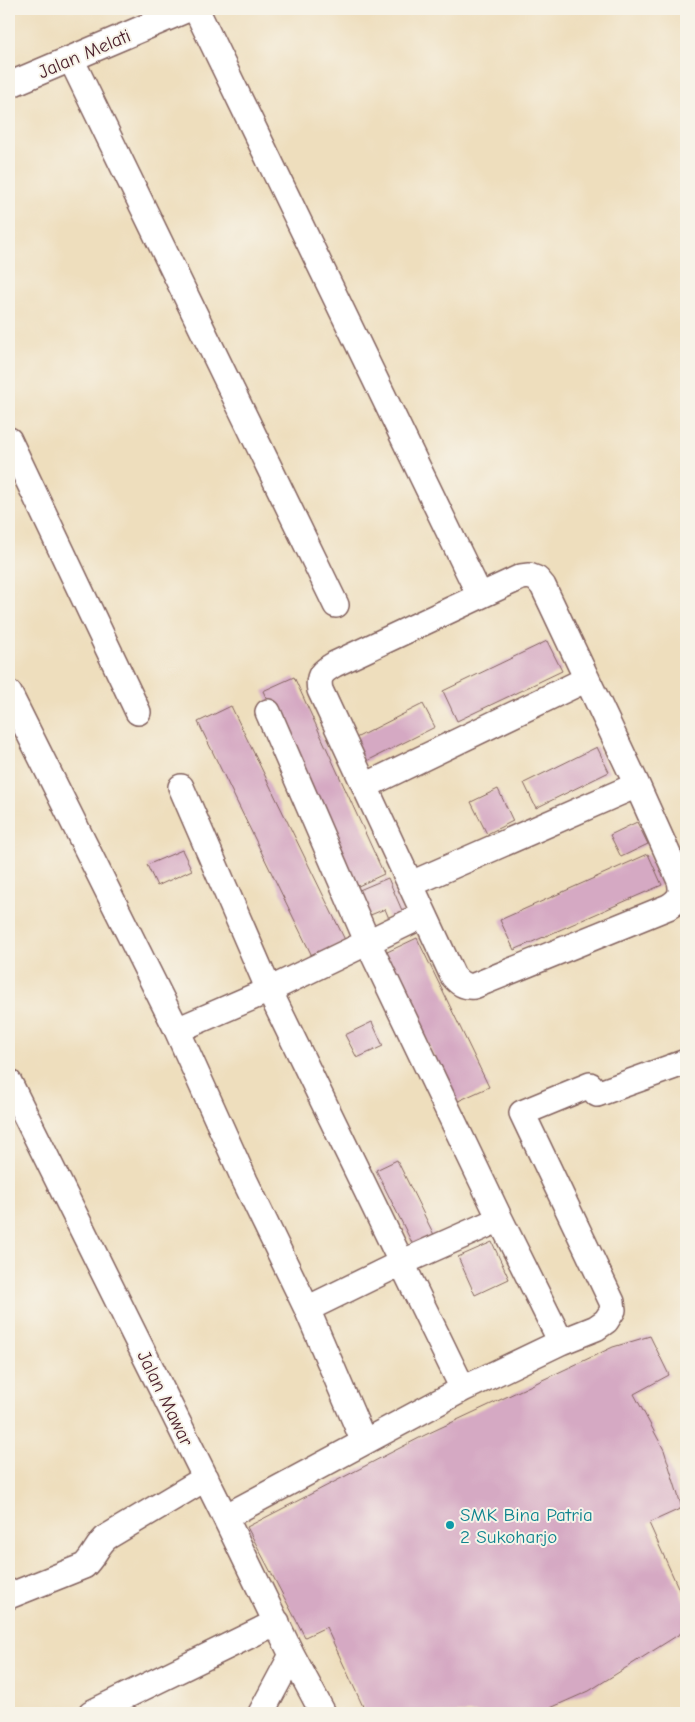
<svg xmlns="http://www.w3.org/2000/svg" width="695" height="1722" font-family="'Comic Neue',sans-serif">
<rect width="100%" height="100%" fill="#f7f3e8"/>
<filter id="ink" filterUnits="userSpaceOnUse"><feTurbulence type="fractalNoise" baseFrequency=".02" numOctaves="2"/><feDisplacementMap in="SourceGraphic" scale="10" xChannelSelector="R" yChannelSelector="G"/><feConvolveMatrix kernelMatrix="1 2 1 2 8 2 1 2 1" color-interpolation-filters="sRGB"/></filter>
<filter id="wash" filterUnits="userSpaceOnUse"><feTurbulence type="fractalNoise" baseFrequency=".0096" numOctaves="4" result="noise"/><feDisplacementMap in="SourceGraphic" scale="20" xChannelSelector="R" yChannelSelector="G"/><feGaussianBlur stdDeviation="1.12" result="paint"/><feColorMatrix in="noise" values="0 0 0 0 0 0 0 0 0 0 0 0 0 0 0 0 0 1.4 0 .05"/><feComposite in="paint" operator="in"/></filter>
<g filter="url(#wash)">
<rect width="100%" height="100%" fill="#eedebd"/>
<g id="blocks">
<path fill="#d5a9c3" d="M547 641 562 671 457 721 443 691Z
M294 677 384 874 354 888 263 691Z
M423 704 435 727 363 763 352 740Z
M231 706 346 942 313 958 198 722Z
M597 747 609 772 536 808 524 783Z
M498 789 513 821 487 834 471 802Z
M637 822 648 844 621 857 610 835Z
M182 850 192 870 157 886 147 865Z
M648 854 662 885 514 950 500 920Z
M388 878 404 915 390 921 385 909 368 916 357 891Z
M417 938 489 1087 456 1102 385 953Z
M372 1022 383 1046 357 1058 345 1035Z
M397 1160 436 1239 415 1249 376 1170Z
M492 1242 509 1279 475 1295 458 1257Z
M650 1336 669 1375 634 1394 664 1450 682 1508 649 1523 686 1605V1630L589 1691 539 1713H366L326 1627 305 1637 247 1527 425 1435 613 1347Z"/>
</g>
</g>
<g filter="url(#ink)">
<use href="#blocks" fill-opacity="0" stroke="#83625e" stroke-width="1"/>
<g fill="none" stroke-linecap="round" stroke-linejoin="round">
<defs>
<path id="street" d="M196 9 480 596
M71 59 336 605
M9 85 188 9
M9 440 138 712
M529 576 537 579 543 586 637 785 680 881C683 894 680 900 668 907L474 986C464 987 459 983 453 976L320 690C317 675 323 671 335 664L480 596 521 577Z
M9 693 177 1030 245 1181 307 1309 364 1442
M268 712 368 943 500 1219 561 1342
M365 786 587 679
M181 787 269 990 463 1389
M411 884 637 785
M177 1030 269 990 424 915
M9 1082 225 1517 292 1655 323 1713
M307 1309 401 1263 500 1219
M225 1517 463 1389 561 1342 596 1328 606 1321 613 1310 612 1302 522 1113 590 1085 597 1094 686 1062
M9 1596 84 1566C94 1557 97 1545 107 1537L206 1478
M91 1713 277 1622
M261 1713 292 1655"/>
</defs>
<use href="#street" stroke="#83625e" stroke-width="28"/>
<use href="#street" stroke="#fff" stroke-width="25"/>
</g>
</g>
<circle fill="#0f9aa8" stroke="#f7f3e8" stroke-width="2" cx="450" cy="1525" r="5"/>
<g text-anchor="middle" stroke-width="4" stroke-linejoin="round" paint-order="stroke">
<g font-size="19" fill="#4a1f2b" stroke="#f7f3e8">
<text transform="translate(84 53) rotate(-23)" y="7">Jalan Melati</text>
<text transform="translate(166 1398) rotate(64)" y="7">Jalan Mawar</text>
</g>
<g font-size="19" fill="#0d838f" stroke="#f7f3e8" text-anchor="start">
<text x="460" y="1521">SMK Bina Patria<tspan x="460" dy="22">2 Sukoharjo</tspan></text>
</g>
</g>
<rect width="695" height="1722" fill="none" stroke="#f7f3e8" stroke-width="30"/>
</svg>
